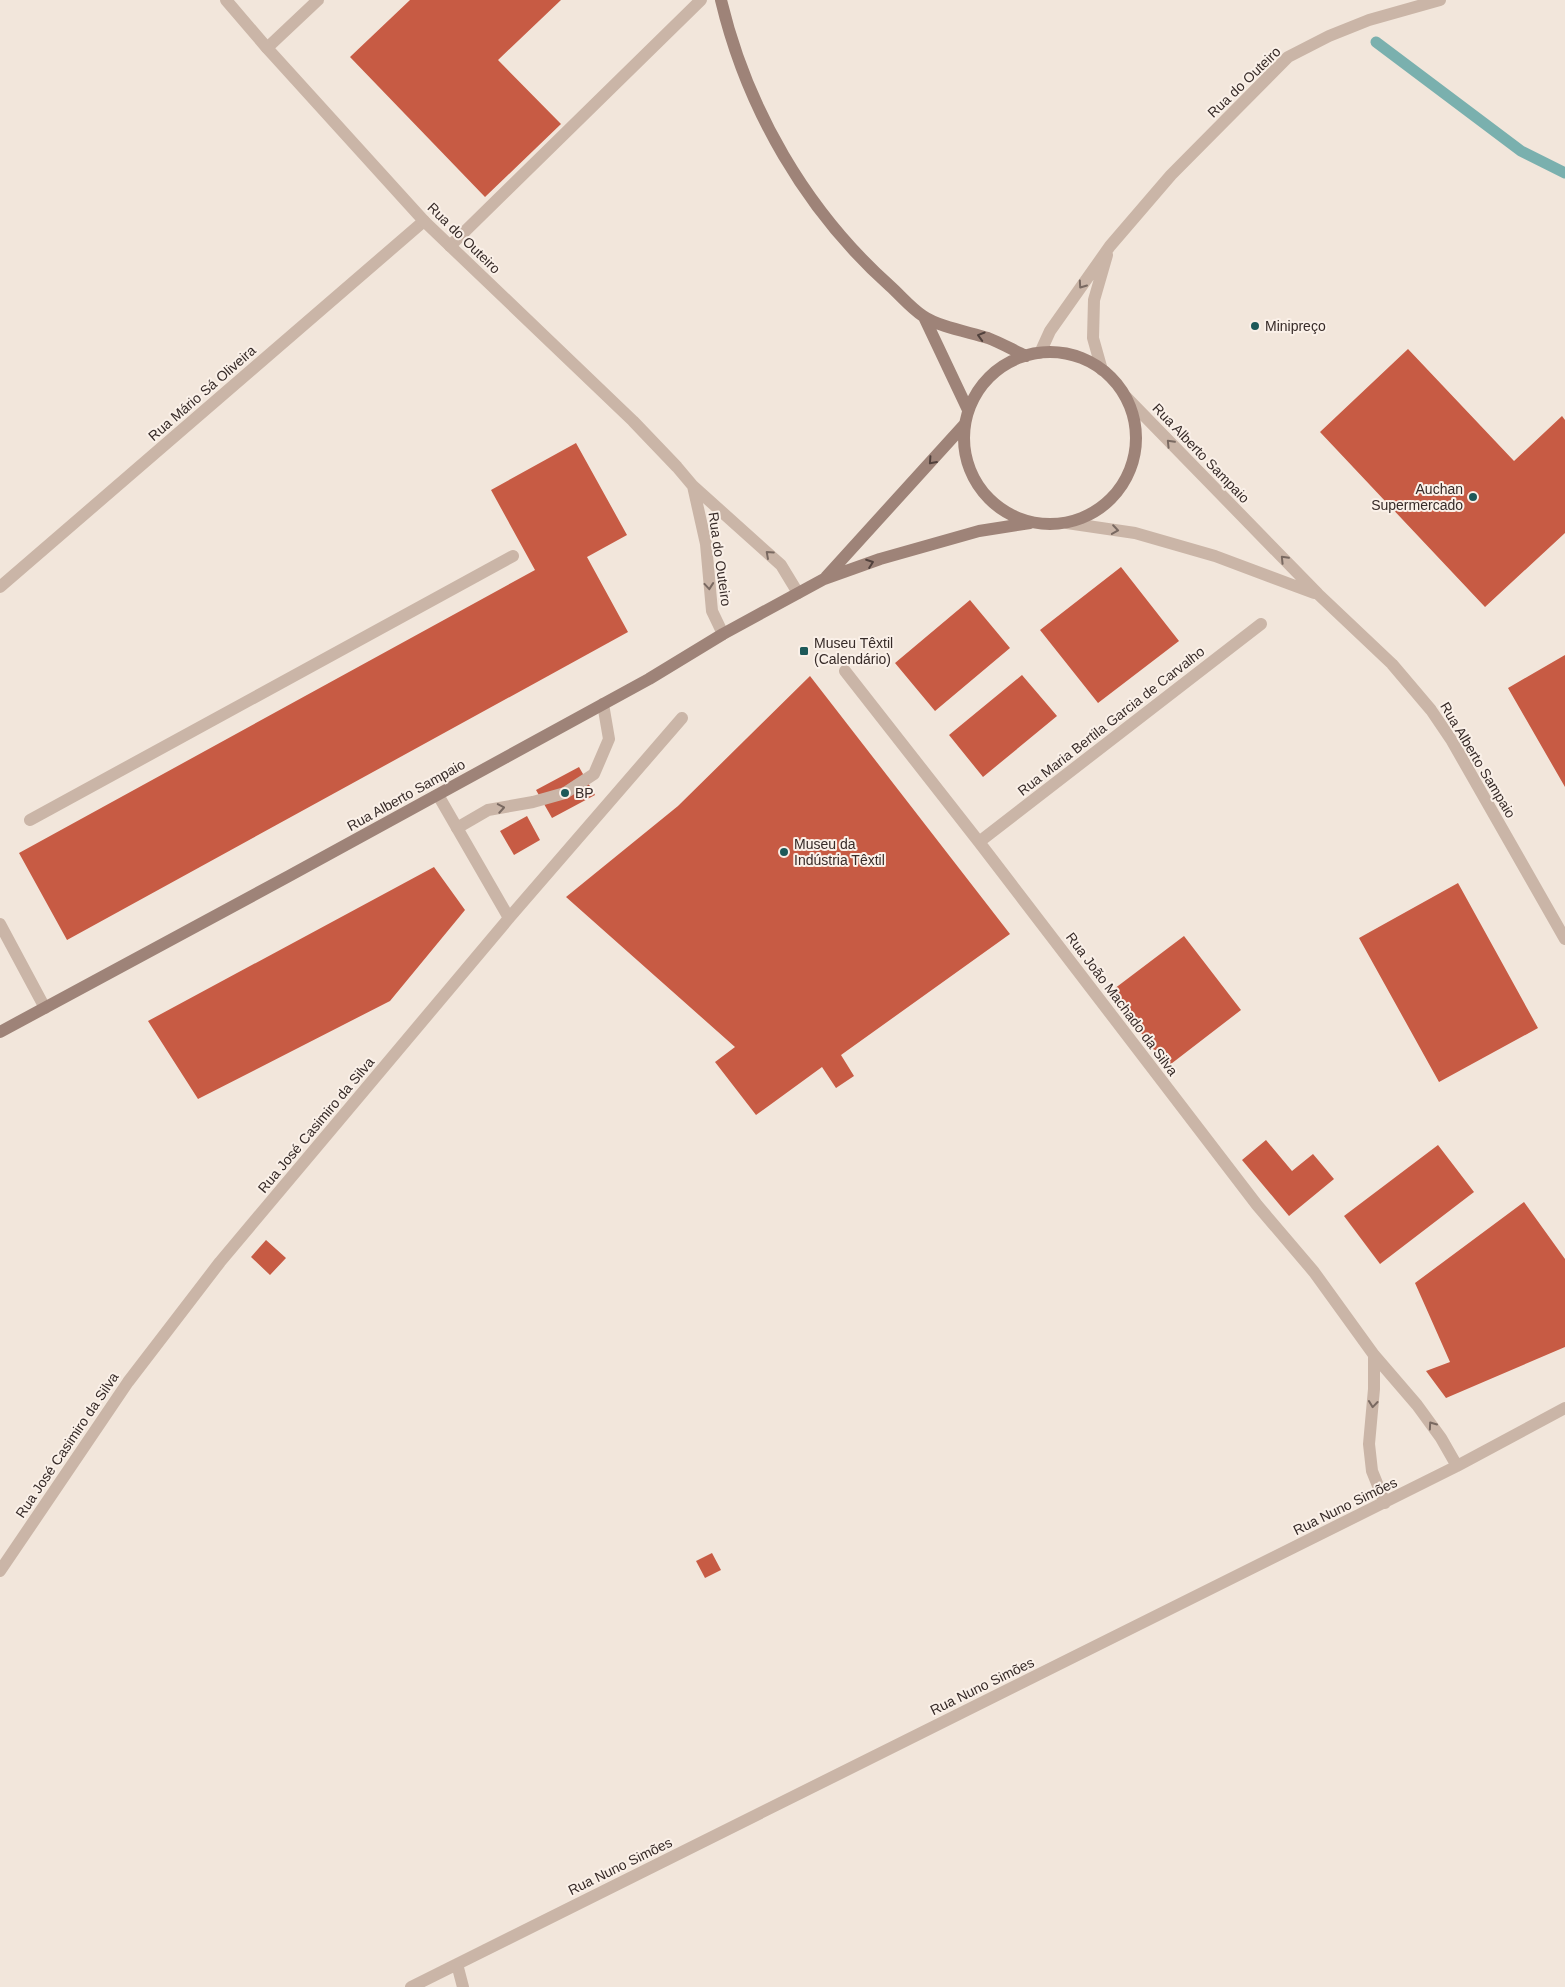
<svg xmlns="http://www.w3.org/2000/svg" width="1565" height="1987" font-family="Arial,sans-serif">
<rect width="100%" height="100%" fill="#f2e6db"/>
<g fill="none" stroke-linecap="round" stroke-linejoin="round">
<path stroke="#7ab0ae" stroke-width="11" d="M1376 42 1521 151 1565 173"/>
</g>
<path fill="#c75b44" d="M410 0H561L498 60 561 124 485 197 350 57Z
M1408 349 1514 461 1562 416 1565 420V533L1485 607 1320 432Z
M576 443 627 535 587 557 628 632 67 940 19 853 535 570 491 490Z
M1121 567 1179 641 1098 703 1040 630Z
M970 600 1010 648 935 711 895 663Z
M1565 655V787L1508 688Z
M1022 675 1057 716 983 777 949 735Z
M810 676 1010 934 841 1055 854 1076 836 1088 822 1067 756 1115 715 1062 735 1047 566 897 678 806Z
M579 767 595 795 552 818 536 790Z
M527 816 540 840 514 855 500 831Z
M434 867 465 910 390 1001 198 1099 148 1021Z
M1458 883 1538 1028 1439 1082 1359 938Z
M1184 936 1241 1010 1167 1067 1110 992Z
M1266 1140 1292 1171 1313 1154 1334 1179 1289 1216 1242 1160Z
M1438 1145 1474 1192 1380 1264 1344 1216Z
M1524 1202 1565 1259V1347L1446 1398 1426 1371 1450 1362 1415 1283Z
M266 1240 286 1258 270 1275 251 1257Z
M712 1553 721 1570 705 1578 696 1561Z"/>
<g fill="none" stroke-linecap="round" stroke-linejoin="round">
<path stroke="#cab5a7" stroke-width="12" d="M30 820 513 556
M457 828 488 810 533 802 565 793 594 774 609 739 603 704"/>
<path stroke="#cab5a7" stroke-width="12" d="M267 48 318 0
M450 246 701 0
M1040 353 1050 331 1110 246 1171 175 1288 57 1329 36 1369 20 1440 0
M1102 370 1093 338 1094 300 1107 255
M0 587 424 221
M845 671 979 842 1257 1205 1314 1272 1374 1355 1417 1405 1441 1438 1457 1466
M438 795 509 918
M979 842 1261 624
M0 924 45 1008
M1374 1355V1389L1369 1444 1372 1471 1385 1503
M0 1571 128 1382 220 1262 509 918 682 718
M457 1964 463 1987
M411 1987 1457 1466 1565 1408"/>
<path stroke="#cab5a7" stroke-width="12" d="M226 0 267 48 424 221 633 421 677 467 693 486 781 565 798 593
M1126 397 1318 594 1392 664 1431 710 1452 741 1565 939
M693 486 706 544 712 611 723 634
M1067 523 1135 533 1215 556 1314 593"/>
<path stroke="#9e8378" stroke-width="12" d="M721 0C747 109 806 211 890 286 901 296 911 308 923 316 939 327 969 332 988 338 1001 343 1013 350 1026 356
M924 317 968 410
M964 438a86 86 0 1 1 172 0a86 86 0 1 1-172 0Z
M826 577 964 425
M0 1032 289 876 649 679 723 634 824 579 880 559 979 531 1030 523"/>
</g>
<defs><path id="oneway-chevron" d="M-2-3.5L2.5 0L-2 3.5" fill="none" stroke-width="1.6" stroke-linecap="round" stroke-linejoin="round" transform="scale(1.25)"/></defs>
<g stroke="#796961">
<use href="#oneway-chevron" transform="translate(1082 285) rotate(125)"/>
<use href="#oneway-chevron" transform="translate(1170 443) rotate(-134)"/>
<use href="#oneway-chevron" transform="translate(1115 530) rotate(8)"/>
<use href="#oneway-chevron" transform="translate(769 554) rotate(-138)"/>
<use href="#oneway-chevron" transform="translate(1284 559) rotate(-134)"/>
<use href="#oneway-chevron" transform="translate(709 586) rotate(85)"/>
<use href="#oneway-chevron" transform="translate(501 808) rotate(-10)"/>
<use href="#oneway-chevron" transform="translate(1373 1404) rotate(96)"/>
<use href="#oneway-chevron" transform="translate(1432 1425) rotate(-125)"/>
</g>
<g stroke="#51413c">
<use href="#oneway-chevron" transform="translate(981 336) rotate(-164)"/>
<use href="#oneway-chevron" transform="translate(932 461) rotate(132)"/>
<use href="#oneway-chevron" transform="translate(870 563) rotate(-20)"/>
</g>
<g fill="#1d5959" stroke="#faf0e8" stroke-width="2">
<circle cx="1255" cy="326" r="5"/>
<circle cx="1473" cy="497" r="5"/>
<rect x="799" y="646" width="10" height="10" rx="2.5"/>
<circle cx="565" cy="793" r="5"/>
<circle cx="784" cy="852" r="5"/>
</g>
<g text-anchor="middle" stroke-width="4" stroke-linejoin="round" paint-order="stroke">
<g font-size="14" fill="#372b28" stroke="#faf0e8">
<text transform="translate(1244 82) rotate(-44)" y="5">Rua do Outeiro</text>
<text transform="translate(464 238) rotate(44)" y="5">Rua do Outeiro</text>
<text transform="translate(202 393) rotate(-41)" y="5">Rua Mário Sá Oliveira</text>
<text transform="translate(1201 453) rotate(46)" y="5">Rua Alberto Sampaio</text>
<text transform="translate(720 559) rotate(82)" y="5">Rua do Outeiro</text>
<text transform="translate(1111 721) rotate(-38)" y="5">Rua Maria Bertila Garcia de Carvalho</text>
<text transform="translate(1478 760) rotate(59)" y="5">Rua Alberto Sampaio</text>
<text transform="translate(406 795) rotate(-29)" y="5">Rua Alberto Sampaio</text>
<text transform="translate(1122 1004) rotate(53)" y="5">Rua João Machado da Silva</text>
<text transform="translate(316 1125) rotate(-50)" y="5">Rua José Casimiro da Silva</text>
<text transform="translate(67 1445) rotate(-56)" y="5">Rua José Casimiro da Silva</text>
<text transform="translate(1345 1506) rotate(-26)" y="5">Rua Nuno Simões</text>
<text transform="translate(982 1686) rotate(-26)" y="5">Rua Nuno Simões</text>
<text transform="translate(620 1866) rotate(-26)" y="5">Rua Nuno Simões</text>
</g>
<g font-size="14" fill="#372b28" stroke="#faf0e8" text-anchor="start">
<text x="1265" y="331">Minipreço</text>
<text x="1463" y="494" text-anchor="end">Auchan<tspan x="1463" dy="16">Supermercado</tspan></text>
<text x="814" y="648">Museu Têxtil<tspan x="814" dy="16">(Calendário)</tspan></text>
<text x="575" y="798">BP</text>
<text x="794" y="849">Museu da<tspan x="794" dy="16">Indústria Têxtil</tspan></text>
</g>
</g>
</svg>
